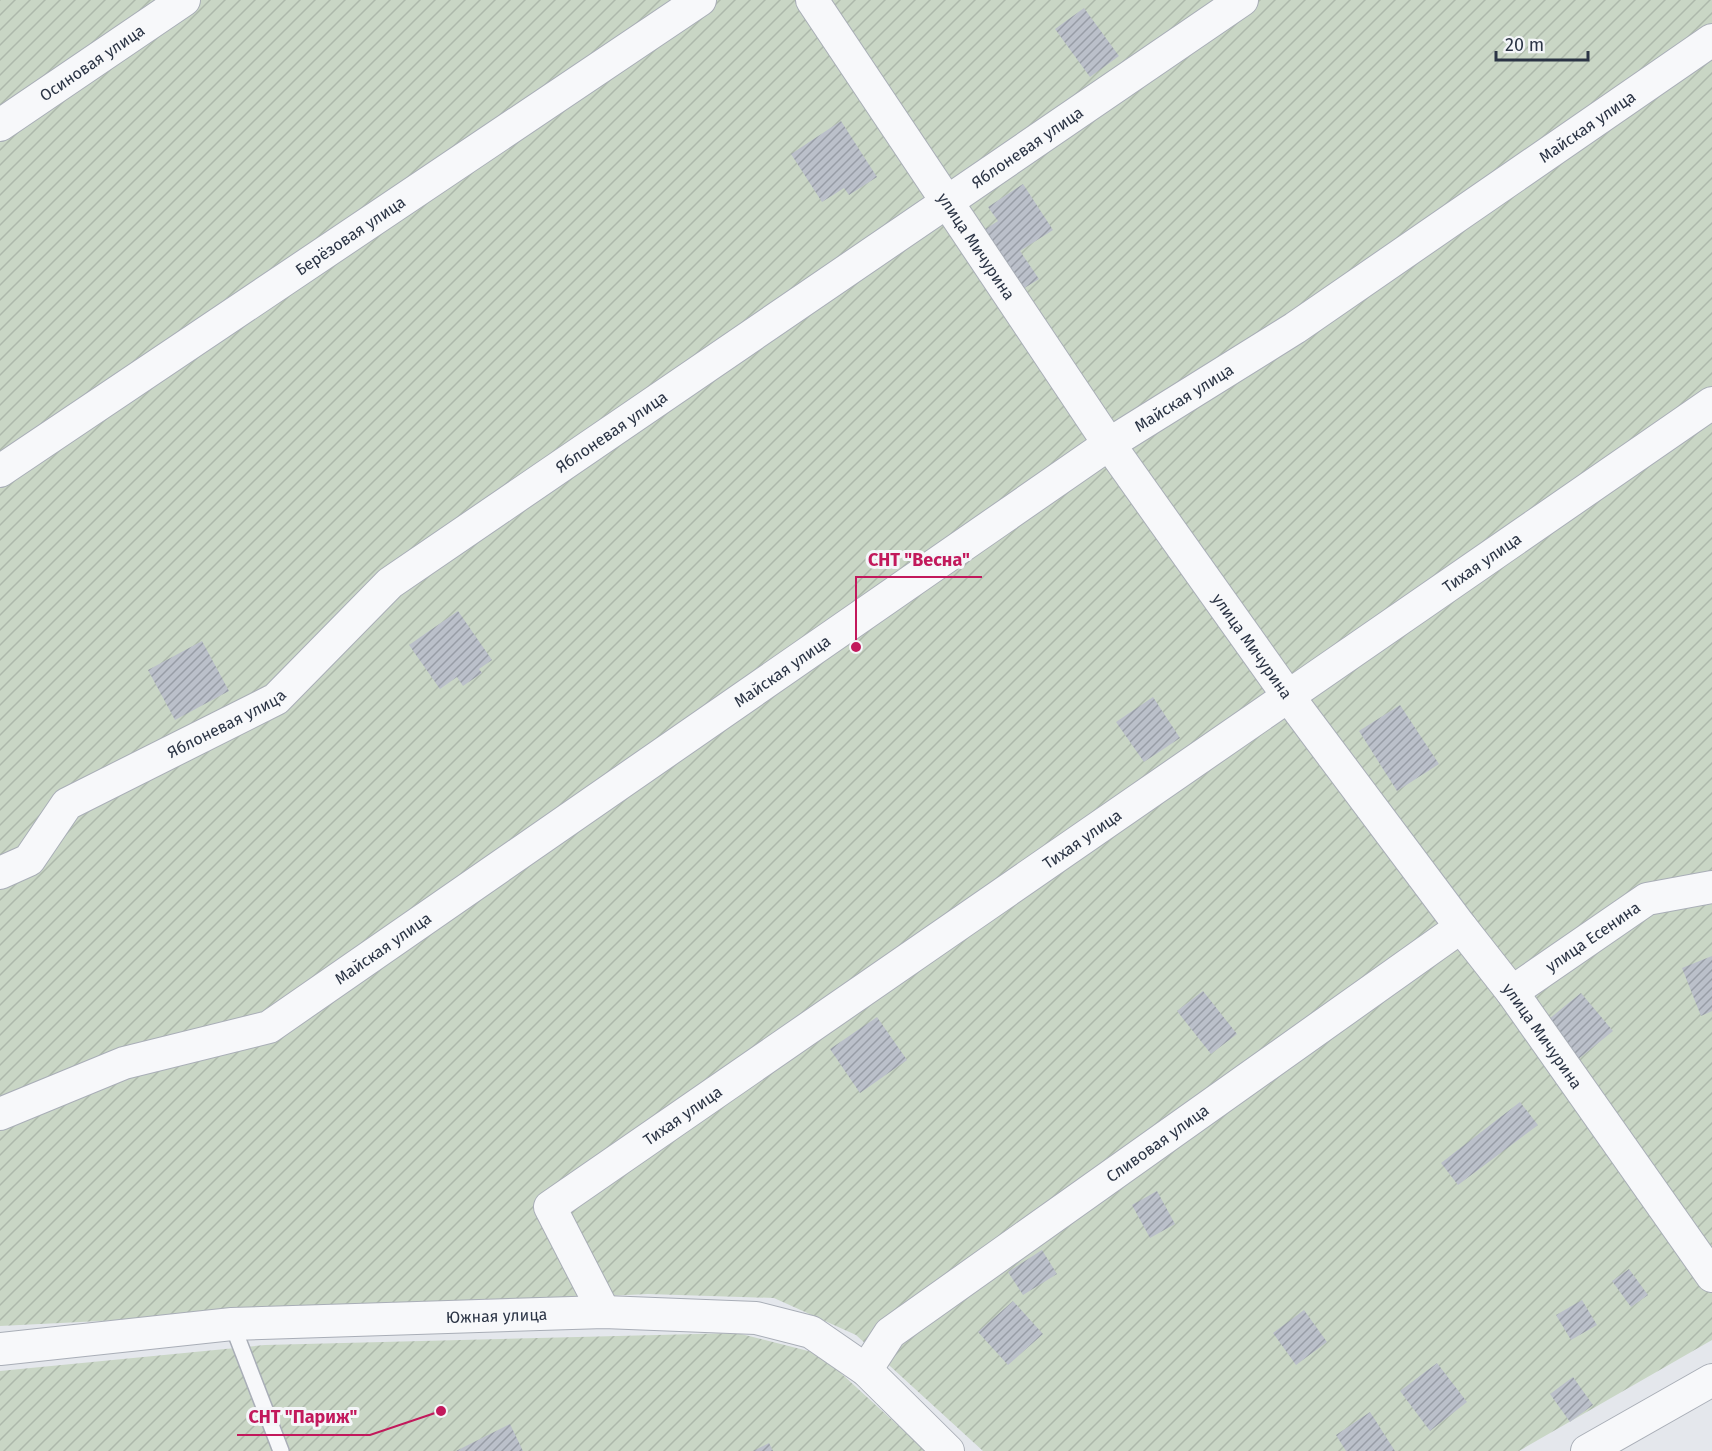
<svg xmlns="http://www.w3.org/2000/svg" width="1712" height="1451" font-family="'Fira Sans',sans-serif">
<defs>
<pattern id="garden-furrows" width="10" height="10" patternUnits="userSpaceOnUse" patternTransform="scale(1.5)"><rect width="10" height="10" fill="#c9d6c5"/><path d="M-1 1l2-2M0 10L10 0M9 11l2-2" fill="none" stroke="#adb8ab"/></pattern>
<pattern id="building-hatch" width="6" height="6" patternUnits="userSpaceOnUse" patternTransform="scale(1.5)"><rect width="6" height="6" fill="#bbc0ca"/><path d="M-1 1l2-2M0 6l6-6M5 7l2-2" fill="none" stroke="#989da6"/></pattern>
</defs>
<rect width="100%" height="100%" fill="#e4e7ec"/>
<path fill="url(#garden-furrows)" d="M0 0H1712V1340L1519 1451H983L856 1335 774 1298 648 1294 0 1326Z
M737 1333 820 1354 926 1451H0V1371L265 1345Z"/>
<path fill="url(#building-hatch)" d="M1084 8 1119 56 1090 77 1055 29Z
M841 121 877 177 849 195 844 188 822 202 791 154Z
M1023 184 1053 230 1020 251 1039 279 1018 292 979 233 998 221 988 207Z
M458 611 492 660 479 669 482 673 463 686 457 677 440 689 409 645Z
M202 641 229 691 175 720 148 670Z
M1153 697 1180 738 1144 762 1116 722Z
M1400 705 1439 764 1397 791 1359 731Z
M1712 956V1011L1701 1016 1682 968Z
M1203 991 1237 1034 1211 1054 1177 1011Z
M1581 993 1613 1031 1576 1061 1544 1023Z
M877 1017 907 1060 860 1093 830 1049Z
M1520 1102 1538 1125 1458 1185 1441 1163Z
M1157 1191 1175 1224 1150 1238 1132 1205Z
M1042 1250 1057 1274 1023 1295 1008 1272Z
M1629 1269 1648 1295 1631 1307 1612 1281Z
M1582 1300 1597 1325 1571 1340 1556 1315Z
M1013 1301 1043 1334 1008 1365 978 1332Z
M1304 1310 1327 1342 1296 1365 1273 1333Z
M1437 1363 1467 1402 1430 1431 1400 1391Z
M1573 1377 1593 1405 1570 1422 1550 1394Z
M1370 1412 1395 1451H1346L1336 1435Z
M510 1424 523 1451H456Z
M769 1443 773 1451H753Z"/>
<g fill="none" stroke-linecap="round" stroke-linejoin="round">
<defs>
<path id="service" d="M232 1324 281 1451"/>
<g id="minor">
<path id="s1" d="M812 0 1109 444 1288 696 1461 927 1512 992 1712 1276"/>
<path id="s2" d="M0 125 184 0"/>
<path id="s3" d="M0 471 700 0"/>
<path id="s4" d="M0 873 29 860 67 804 276 699 390 583 1242 0"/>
<path id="s5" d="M1512 992 1647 899 1712 887"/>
<path id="s6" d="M0 1114 124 1063 269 1027 1109 444 1295 328 1712 40"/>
<path id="s7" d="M604 1312 550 1207 1712 403"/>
<path id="s8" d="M0 1349 232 1324 604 1312 756 1318 811 1332 866 1370 948 1451"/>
<path id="s9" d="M866 1370 890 1333 1461 927"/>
<path d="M1587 1451 1712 1380"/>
</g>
</defs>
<use href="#service" stroke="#a9aeb7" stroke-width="18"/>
<use href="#minor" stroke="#a9aeb7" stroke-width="34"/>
<use href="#service" stroke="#f7f8fa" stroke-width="15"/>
<use href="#minor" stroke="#f7f8fa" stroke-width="32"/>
</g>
<g text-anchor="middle" stroke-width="6" stroke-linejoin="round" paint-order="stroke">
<g font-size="16" fill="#2b3445" stroke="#f4f6f9">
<text dy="6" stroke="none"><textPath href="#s2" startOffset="111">Осиновая улица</textPath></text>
<text dy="6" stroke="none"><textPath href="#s6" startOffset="1880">Майская улица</textPath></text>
<text dy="6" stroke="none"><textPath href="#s4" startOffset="1268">Яблоневая улица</textPath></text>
<text dy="6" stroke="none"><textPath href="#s3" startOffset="422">Берёзовая улица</textPath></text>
<text dy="6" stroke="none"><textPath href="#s1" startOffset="296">улица Мичурина</textPath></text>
<text dy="6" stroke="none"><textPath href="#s6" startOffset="1394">Майская улица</textPath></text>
<text dy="6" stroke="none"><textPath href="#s4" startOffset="764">Яблоневая улица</textPath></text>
<text dy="6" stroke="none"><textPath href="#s7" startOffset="1251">Тихая улица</textPath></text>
<text dy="6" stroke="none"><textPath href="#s1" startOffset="782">улица Мичурина</textPath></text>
<text dy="6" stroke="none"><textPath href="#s6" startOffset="908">Майская улица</textPath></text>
<text dy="6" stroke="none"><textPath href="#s4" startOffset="278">Яблоневая улица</textPath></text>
<text dy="6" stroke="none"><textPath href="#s7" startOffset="765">Тихая улица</textPath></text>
<text dy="6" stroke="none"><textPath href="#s5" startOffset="98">улица Есенина</textPath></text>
<text dy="6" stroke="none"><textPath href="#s6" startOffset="422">Майская улица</textPath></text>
<text dy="6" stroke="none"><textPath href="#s1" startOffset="1268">улица Мичурина</textPath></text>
<text dy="6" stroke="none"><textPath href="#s7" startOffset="279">Тихая улица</textPath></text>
<text dy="6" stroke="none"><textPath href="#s9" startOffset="372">Сливовая улица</textPath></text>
<text dy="6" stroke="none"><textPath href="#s8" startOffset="498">Южная улица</textPath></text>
</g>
</g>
<path fill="none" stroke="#c2185b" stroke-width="2" d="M856 647L856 577H982M441 1411L370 1435H237"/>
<g fill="#c2185b" stroke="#f4f6f9" stroke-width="2">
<circle cx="856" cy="647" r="6"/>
<circle cx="441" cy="1411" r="6"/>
</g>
<g font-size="18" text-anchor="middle" font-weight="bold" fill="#c2185b" stroke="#f4f6f9" stroke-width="6" stroke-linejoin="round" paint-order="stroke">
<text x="919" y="566">СНТ "Весна"</text>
<text x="303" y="1423">СНТ "Париж"</text>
</g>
<path d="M1496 51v9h92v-9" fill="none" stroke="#2b3445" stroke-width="3"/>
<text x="1505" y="51" font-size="18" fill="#2b3445" stroke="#f4f6f9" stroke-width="4.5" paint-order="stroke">20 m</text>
</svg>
